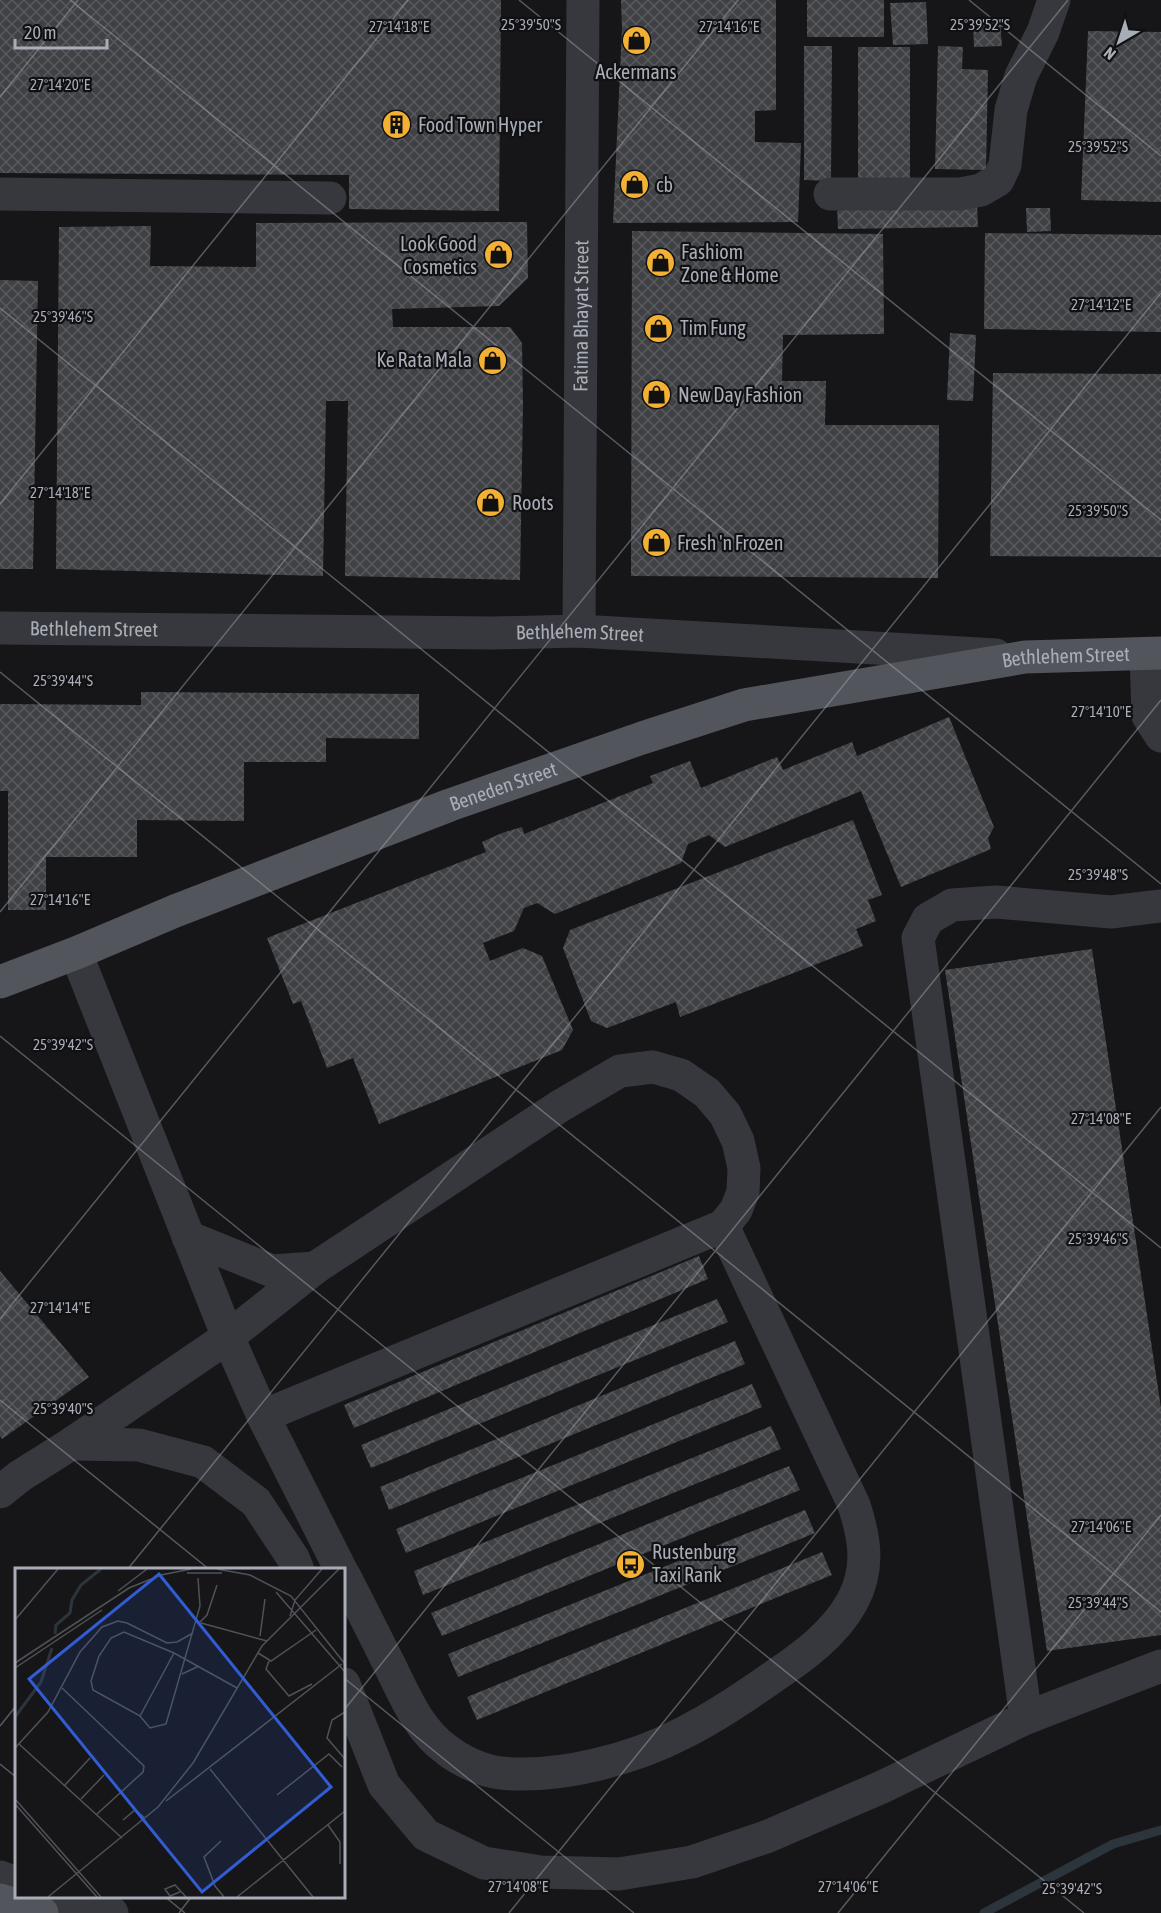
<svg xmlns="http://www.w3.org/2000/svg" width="1161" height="1913" font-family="'Asap Condensed',sans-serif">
<defs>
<pattern id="building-cross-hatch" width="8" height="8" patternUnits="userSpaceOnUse" patternTransform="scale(1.5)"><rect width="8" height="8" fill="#404145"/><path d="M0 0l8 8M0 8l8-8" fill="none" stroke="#595a5e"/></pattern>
</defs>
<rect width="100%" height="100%" fill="#161618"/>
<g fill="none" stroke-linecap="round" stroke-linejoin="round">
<path stroke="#2c353c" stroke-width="9" d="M984 1913 1113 1844 1161 1830"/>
</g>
<path fill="url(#building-cross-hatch)" d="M0 0H501L499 211 349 209V175L0 173Z
M621 0H776V110L755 111V142L801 143 798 222 613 223 622 28Z
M807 0H884V37H807Z
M926 2 928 44 893 45 890 3Z
M1000 21 1002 46 974 47 973 22Z
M1088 31 1161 32V202L1081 200Z
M804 46H832L831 181 804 180Z
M938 46 963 47 962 69 988 70 986 170 935 169Z
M858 47H910V180L858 179Z
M977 205 978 227 838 229 837 206Z
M1026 208H1050L1051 231 1027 232Z
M527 222 528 278 499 306 392 309 393 327H510L522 343 523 405 520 580 345 576 348 401H326L323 576 56 569 59 227 151 226 150 266 256 267V223Z
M632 231 883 234 884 334 783 335 782 381H826L825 425H939L938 578 631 576Z
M985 233 1161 235V332L984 329Z
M0 280 38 281 33 569H0Z
M950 333 976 335 973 401 947 400Z
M993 373 1161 374V557L990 556Z
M141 692 419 694V739L326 738V762H244V821L137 820V857H46V910H8V791H0V704L141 705Z
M949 717 994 827 988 838 991 849 901 887 861 791 725 847 709 835 688 844 681 863 555 914 537 903 524 908 514 931 483 943 490 961 523 948 542 956 573 1030 562 1050 379 1124 353 1058 327 1068 301 1001 293 1004 267 938 486 852 482 842 502 833 522 827 524 834 653 783 650 776 690 761 701 788 777 757 783 770 852 742 857 756Z
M853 820 882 895 868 900 876 921 856 929 863 946 680 1017 676 1002 607 1028 591 1021 563 948 570 930Z
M1092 949 1161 1408V1635L1047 1651 945 970Z
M699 1256 708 1279 354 1428 344 1405Z
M0 1271 89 1377 2 1439 0 1436Z
M717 1299 728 1322 371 1468 361 1445Z
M735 1341 745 1364 389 1510 380 1487Z
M752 1384 762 1407 406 1553 396 1529Z
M771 1426 781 1449 423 1595 414 1571Z
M789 1466 800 1490 442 1636 431 1613Z
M805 1510 815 1533 458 1677 448 1654Z
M822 1552 832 1575 477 1720 467 1697Z"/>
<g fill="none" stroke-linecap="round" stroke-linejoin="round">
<g stroke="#37383d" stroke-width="33">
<path d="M0 194 330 198"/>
<path d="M830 194H960L981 190 998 180 1005 165 1011 110 1021 76 1043 32 1054 0"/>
<path id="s1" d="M0 628 493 633 579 631 996 655"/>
<path id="s2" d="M579 631 583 0"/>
<path d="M1146 654 1148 716 1161 736"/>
<path d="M76 953 228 1337 263 1416 341 1570"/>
<path d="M188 1237 272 1271 315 1268"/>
<path d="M263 1416 723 1226 854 1505C865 1539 870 1569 852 1602 834 1635 801 1658 770 1679 743 1698 715 1717 685 1732 634 1759 559 1779 501 1773 482 1771 461 1761 447 1750 418 1730 404 1694 389 1664 374 1634 359 1604 344 1575"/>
<path d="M71 1444 139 1445 203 1462 256 1502 293 1558 298 1570"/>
<path d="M0 1492 20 1476 71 1444 228 1337 315 1268 560 1106 620 1071 653 1067 681 1075 707 1093 725 1114 738 1141 744 1168 743 1192 736 1210 723 1226"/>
<path d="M344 1684 384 1785 426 1835 484 1863 541 1872 619 1874 692 1862 766 1837 882 1787 1026 1718 1161 1666"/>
<path d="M1026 1718 918 938 928 919 952 905 996 902 1111 912 1161 906"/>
<path d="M0 1877 16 1883"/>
<path d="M60 1896 112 1913"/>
</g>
<g stroke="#53555c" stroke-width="33">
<path id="s3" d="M0 982 76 953 175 911 450 805 642 738 744 705 1025 657 1161 653"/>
<path d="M0 1900 42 1913"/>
</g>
</g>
<path fill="none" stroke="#a8adb8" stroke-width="1.5" stroke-opacity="0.45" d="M70 0 1161 884M519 0 1161 520M969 0 1161 156M0 97 78 0M0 308 1161 1248M0 504 408 0M0 672 1161 1612M0 912 738 0M0 1036 1084 1913M0 1319 1068 0M0 1400 210 1570M127 1570 1161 293M344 1678 634 1913M344 1710 1161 700M0 1726 16 1706M0 1764 16 1777M164 1896 185 1913M179 1913 192 1896M509 1913 1161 1107M838 1913 1161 1515"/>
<defs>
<symbol id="shop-disc" viewBox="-11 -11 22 22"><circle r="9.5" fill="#f2b134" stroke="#111113"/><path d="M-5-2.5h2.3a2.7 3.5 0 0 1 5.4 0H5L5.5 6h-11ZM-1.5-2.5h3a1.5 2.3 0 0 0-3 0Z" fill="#111"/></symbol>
<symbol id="building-disc" viewBox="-11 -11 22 22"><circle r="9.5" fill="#f2b134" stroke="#111113"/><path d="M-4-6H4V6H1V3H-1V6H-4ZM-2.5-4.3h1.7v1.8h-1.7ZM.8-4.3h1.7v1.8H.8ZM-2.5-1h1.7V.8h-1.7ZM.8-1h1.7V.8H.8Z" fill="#111"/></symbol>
<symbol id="bus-disc" viewBox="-11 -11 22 22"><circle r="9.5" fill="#f2b134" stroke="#111113"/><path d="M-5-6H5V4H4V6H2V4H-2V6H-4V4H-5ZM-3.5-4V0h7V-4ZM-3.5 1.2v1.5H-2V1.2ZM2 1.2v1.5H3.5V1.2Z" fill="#111"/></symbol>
</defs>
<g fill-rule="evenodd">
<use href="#shop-disc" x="620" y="24" width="33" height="33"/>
<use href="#building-disc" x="380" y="108" width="33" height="33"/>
<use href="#shop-disc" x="618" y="168" width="33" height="33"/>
<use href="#shop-disc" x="482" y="238" width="33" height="33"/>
<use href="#shop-disc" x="644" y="246" width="33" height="33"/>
<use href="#shop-disc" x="642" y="312" width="33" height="33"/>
<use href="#shop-disc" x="476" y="344" width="33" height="33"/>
<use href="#shop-disc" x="640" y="378" width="33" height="33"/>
<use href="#shop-disc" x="474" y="486" width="33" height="33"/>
<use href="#shop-disc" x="640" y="526" width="33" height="33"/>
<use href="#bus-disc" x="614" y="1548" width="33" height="33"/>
</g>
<g text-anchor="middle" stroke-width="4.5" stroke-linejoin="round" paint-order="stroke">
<g font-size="20" fill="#a8adb8" stroke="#111113" text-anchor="start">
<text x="636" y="79" text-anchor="middle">Ackermans</text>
<text x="418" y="132">Food Town Hyper</text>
<text x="656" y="192">cb</text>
<text x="477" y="251" text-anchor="end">Look Good<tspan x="477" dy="23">Cosmetics</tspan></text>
<text x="681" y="259">Fashiom<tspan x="681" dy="23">Zone &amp; Home</tspan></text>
<text x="680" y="335">Tim Fung</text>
<text x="472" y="367" text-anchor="end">Ke Rata Mala</text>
<text x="678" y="402">New Day Fashion</text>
<text x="512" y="510">Roots</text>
<text x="677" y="550">Fresh 'n Frozen</text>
<text x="652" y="1559">Rustenburg<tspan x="652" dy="23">Taxi Rank</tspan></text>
</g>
<g font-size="20" fill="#a8adb8" stroke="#111113">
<text dy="7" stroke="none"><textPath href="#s2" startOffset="315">Fatima Bhayat Street</textPath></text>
<text dy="7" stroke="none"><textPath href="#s1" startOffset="94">Bethlehem Street</textPath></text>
<text dy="7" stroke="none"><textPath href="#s1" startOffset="580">Bethlehem Street</textPath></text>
<text dy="7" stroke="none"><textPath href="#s3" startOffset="1120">Bethlehem Street</textPath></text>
<text dy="7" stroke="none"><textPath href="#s3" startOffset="540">Beneden Street</textPath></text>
</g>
</g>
<g transform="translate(15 1568)">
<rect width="330" height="330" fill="#161618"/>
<path fill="none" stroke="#2c353c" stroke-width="3" d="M40 66 41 57 55 45 57 32 66 17 86 1M0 149 26 114 37 80"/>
<path fill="none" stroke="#505258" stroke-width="1.5" d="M202 1 235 7 276 28 330 96M172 5H207M103 23 132 1M261 24 330 104M275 48 280 32 307 1M0 52 43 1M184 55 192 47 202 17M186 55 252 73M245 68 250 31M159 85 125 148 78 122 76 113 84 88 96 70 109 64 159 85 222 120M243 85 256 93 301 62M254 93 251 101 274 128 297 116M0 95 114 20 146 7 176 1M0 100 87 42M167 106 184 98M47 120 129 198 128 204 82 246M330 144 317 152 312 170 330 191M125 148 135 160 151 156 185 38 183 10M4 176 107 270M0 180 33 144 65 84 87 59 103 53 112 55 152 75 162 74 178 65M195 201 298 329M50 217 75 190M262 227 314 186 327 199M0 231 86 329M66 231 89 207M151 233 327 96M0 236 82 329M108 252 120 242 130 250M313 257 325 274V296M206 273 189 289 200 318 209 329M165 324 155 328 150 321 160 317 171 329M33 329 143 239 178 195 247 78 324 1M222 329 330 243"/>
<path fill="#325cd3" fill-opacity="0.15" stroke="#325cd3" stroke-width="3" d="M144 6 316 219 187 324 14 111Z"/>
<rect width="330" height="330" fill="none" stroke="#a8adb8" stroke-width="3"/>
</g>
<g font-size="15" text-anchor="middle" fill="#a8adb8" stroke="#111113" stroke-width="4.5" stroke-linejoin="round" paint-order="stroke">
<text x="531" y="30">25°39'50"S</text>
<text x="980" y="30">25°39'52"S</text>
<text x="399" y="32">27°14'18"E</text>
<text x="729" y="32">27°14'16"E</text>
<text x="60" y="90">27°14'20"E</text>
<text x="1098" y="152">25°39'52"S</text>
<text x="1101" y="310">27°14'12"E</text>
<text x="63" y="322">25°39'46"S</text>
<text x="60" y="498">27°14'18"E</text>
<text x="1098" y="516">25°39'50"S</text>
<text x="63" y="686">25°39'44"S</text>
<text x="1101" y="717">27°14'10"E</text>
<text x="1098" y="880">25°39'48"S</text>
<text x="60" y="905">27°14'16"E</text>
<text x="63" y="1050">25°39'42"S</text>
<text x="1101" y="1124">27°14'08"E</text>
<text x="1098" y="1244">25°39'46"S</text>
<text x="60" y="1313">27°14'14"E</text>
<text x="63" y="1414">25°39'40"S</text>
<text x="1101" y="1532">27°14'06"E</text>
<text x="1098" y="1608">25°39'44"S</text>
<text x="518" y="1892">27°14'08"E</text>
<text x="848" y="1892">27°14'06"E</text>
<text x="1072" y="1894">25°39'42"S</text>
</g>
<g transform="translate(1119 42) rotate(219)" stroke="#111113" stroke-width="4.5" paint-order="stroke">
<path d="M0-4.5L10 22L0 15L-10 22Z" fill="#a8adb8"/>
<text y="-9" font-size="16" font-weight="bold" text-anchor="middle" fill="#a8adb8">N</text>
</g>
<path d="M15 39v9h92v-9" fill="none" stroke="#a8adb8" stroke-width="3"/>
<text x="24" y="39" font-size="18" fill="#a8adb8" stroke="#111113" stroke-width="4.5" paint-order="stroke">20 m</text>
</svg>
